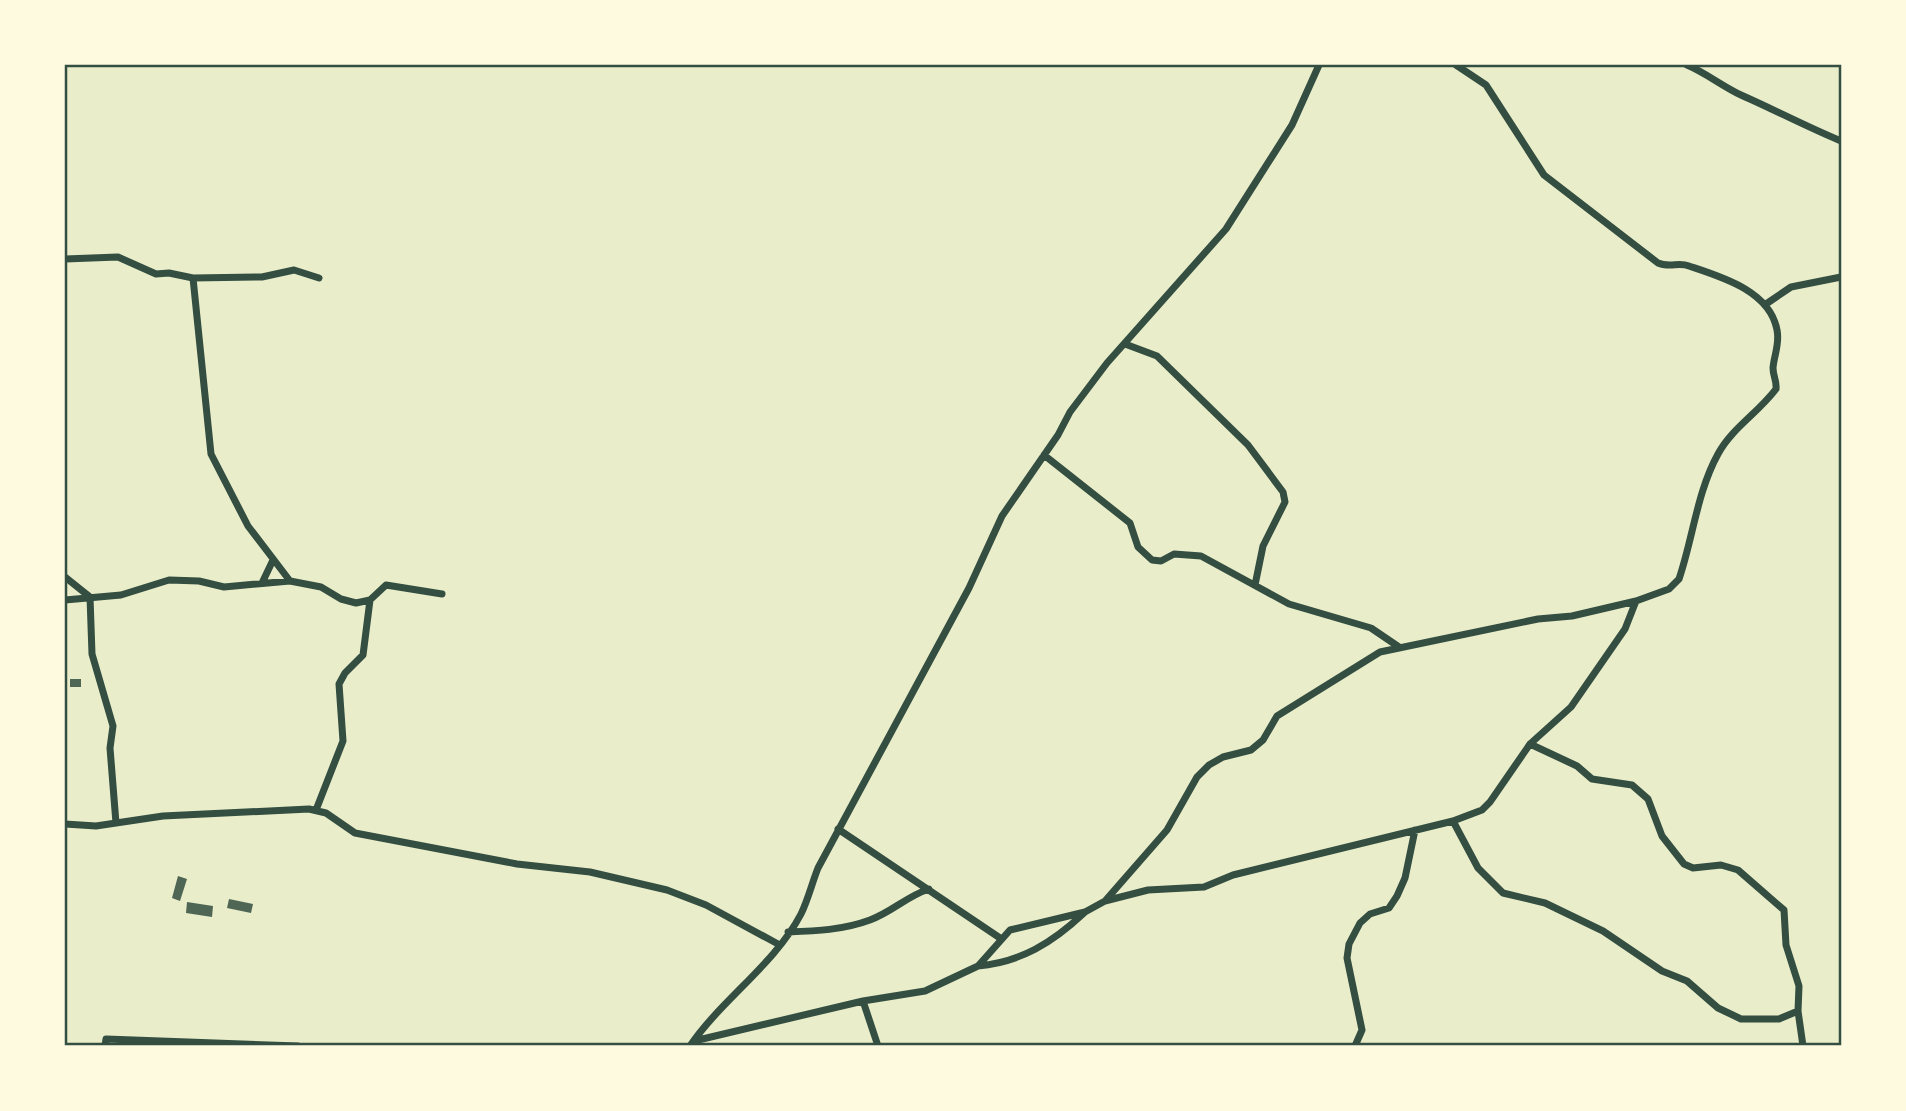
<svg xmlns="http://www.w3.org/2000/svg" width="1906" height="1111" font-family="Lato,sans-serif">
<rect width="100%" height="100%" fill="#e9edc9"/>
<path fill="#4f6655" d="M70 679H81V687H70Z
M178 876 187 879 180 901 172 898Z
M229 899 253 904 251 913 227 908Z
M187 902 213 906 212 917 186 913Z"/>
<g fill="none" stroke-linecap="round" stroke-linejoin="round">
<path stroke="#344e41" stroke-width="7" d="M1687 65C1706 73 1722 86 1741 95 1775 110 1807 127 1841 141
M65 259 118 257 156 274 169 273 193 278 262 277 294 270 319 278
M193 278 211 454 248 526 290 581
M1766 304 1791 287 1841 277
M1125 344 1157 356 1248 445 1283 492 1285 502 1263 546 1255 585
M1044 455 1130 523 1138 547 1152 560 1161 561 1174 554 1201 556 1289 604 1371 628 1399 647
M65 577 90 597 92 654 113 726 110 748 116 823
M262 583 273 560
M65 600 121 595 169 580 199 581 224 587 290 581 321 587 341 599 356 603 370 600 386 585 442 594
M1530 744 1577 766 1592 779 1632 785 1648 799 1662 836 1684 864 1693 868 1721 865 1738 870 1784 910 1786 945 1799 986 1798 1011 1803 1046
M316 810 343 741 339 684 345 673 363 655 370 600
M1453 821 1478 868 1503 893 1545 903 1603 931 1662 971 1687 981 1718 1008 1741 1019H1779L1798 1011
M65 824 96 826 163 816 309 809 326 813 355 833 517 864 590 872 667 890 706 905 778 944
M838 829 1000 938
M1105 901 1167 830 1197 777 1209 765 1223 757 1251 750 1263 740 1277 716 1380 652 1538 619 1572 616 1636 601
M788 932C816 931 843 930 870 920 892 912 907 896 929 889
M978 966C1021 962 1052 943 1084 913
M863 1001 878 1046
M694 1041 863 1001 925 991 978 966 1010 930 1085 912 1105 901 1148 890 1204 887 1233 875 1453 821 1482 810 1490 802 1530 744 1571 707 1625 629 1636 601 1669 589 1679 579C1693 538 1697 492 1718 454 1732 428 1758 413 1776 389 1777 381 1773 376 1773 368 1774 355 1780 344 1777 330 1770 291 1722 277 1689 266 1679 262 1669 268 1658 263L1544 175 1486 85 1456 65
M105 1046 106 1039 298 1046
M690 1046C721 1000 775 964 801 914 808 900 812 883 818 868L969 588 1002 516 1058 435 1070 412 1107 363 1226 229 1292 125 1319 65
M1355 1046 1362 1030 1347 958 1349 944 1360 923 1370 914 1389 908 1397 896 1405 878 1415 830"/>
</g>
<rect width="1906" height="1111" fill="none" stroke="#fefae0" stroke-width="133"/>
<rect x="66" y="66" width="1774" height="978" fill="none" stroke="#344e41" stroke-width="2.5"/>
</svg>
